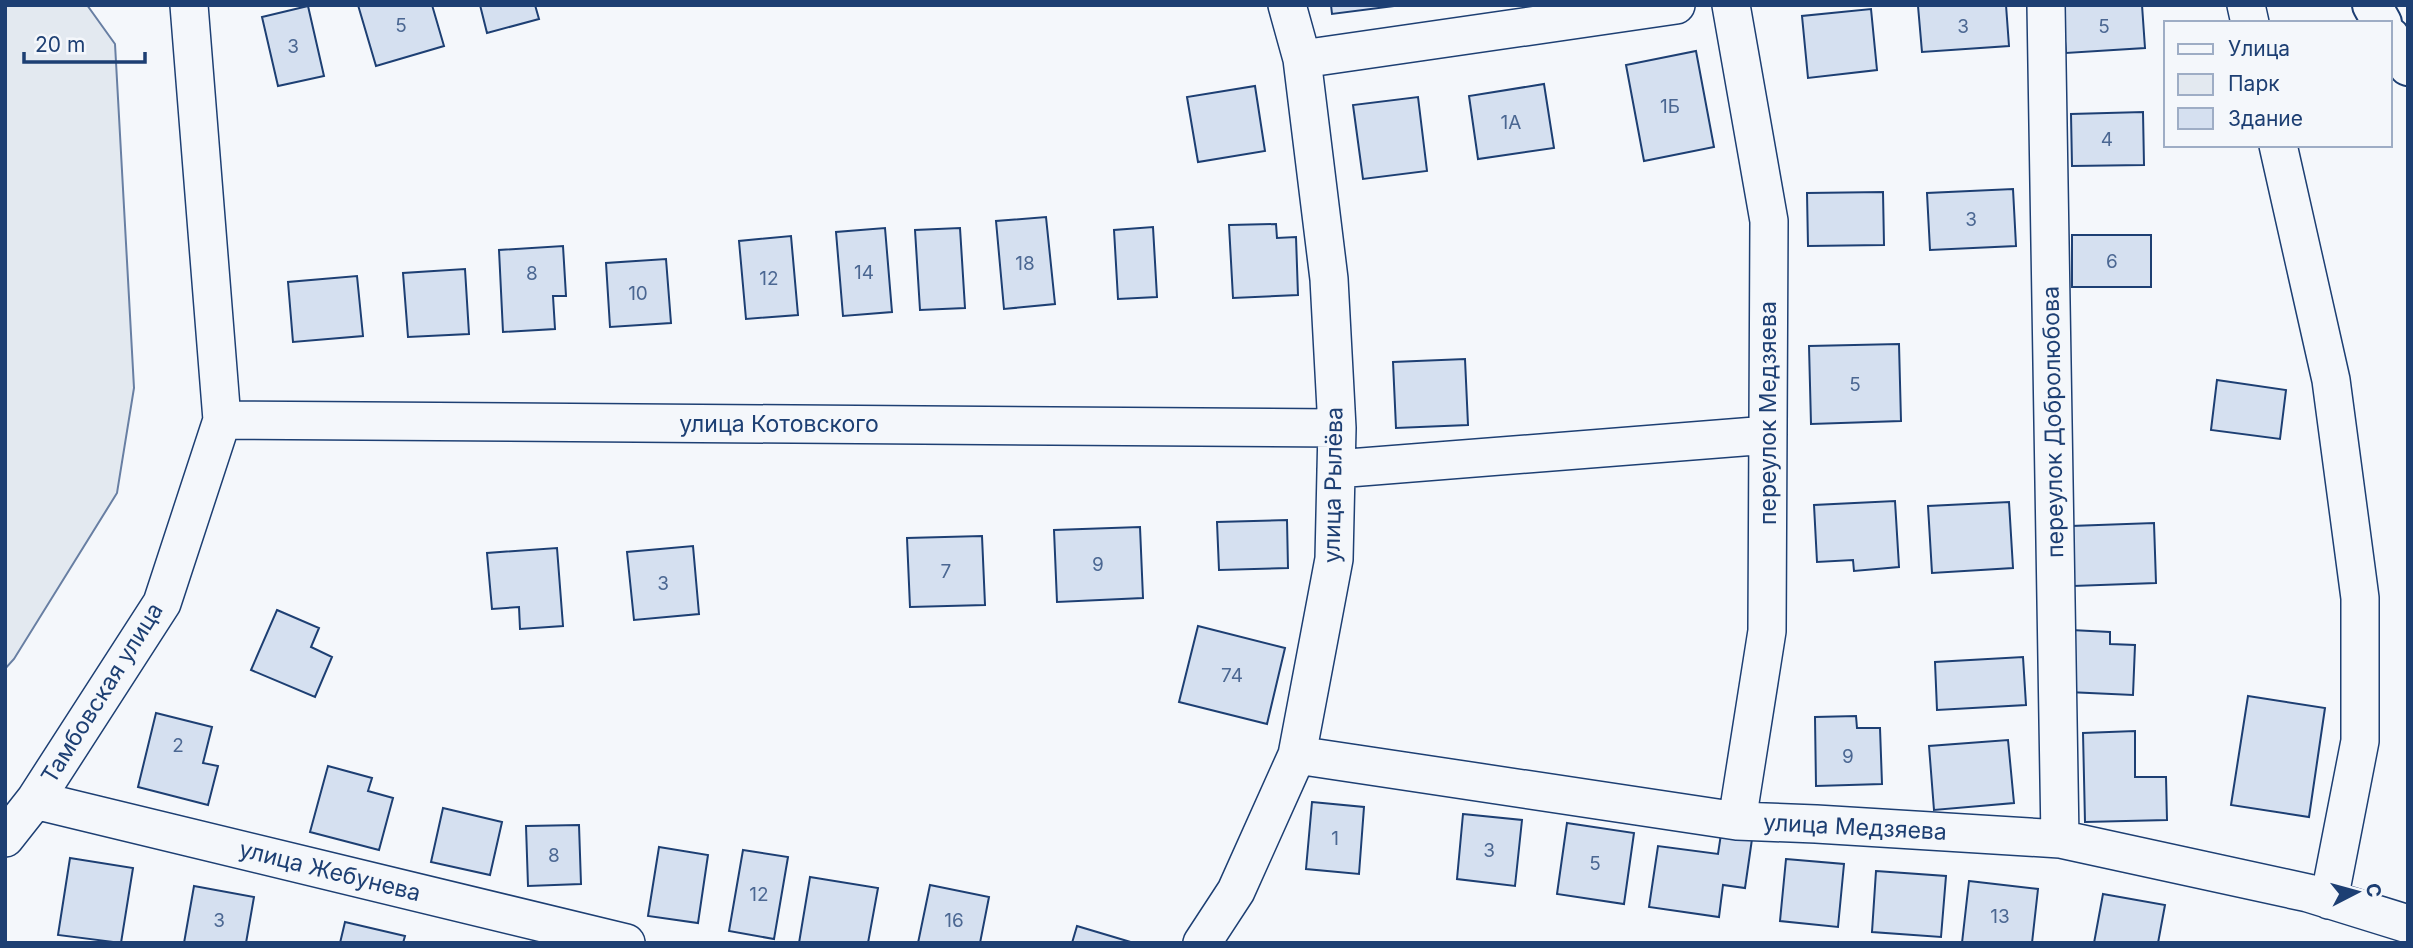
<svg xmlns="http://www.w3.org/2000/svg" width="2413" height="948" font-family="Inter,sans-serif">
<rect width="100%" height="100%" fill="#f4f7fb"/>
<path fill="#e3e9f0" stroke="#687fa3" stroke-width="2" d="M5 5H87L115 44 134 388 117 493 14 659 5 669Z"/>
<path fill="#d5e0f0" stroke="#1d3f73" stroke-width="2" d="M358 5H432L444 46 376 66Z
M480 5H535L539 19 487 33Z
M1331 5H1402L1332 14Z
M2006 5 2009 46 1922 52 1918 6Z
M2062 5H2142L2145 48 2066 53Z
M308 6 324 76 278 86 262 17Z
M1871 9 1877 70 1808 78 1802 16Z
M1696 51 1714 147 1644 161 1626 65Z
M1544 84 1554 148 1478 159 1469 96Z
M1255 86 1265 151 1198 162 1187 97Z
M1418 97 1427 171 1363 179 1353 105Z
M2143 112 2144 165 2072 166 2071 114Z
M2013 189 2016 246 1930 250 1927 193Z
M1883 192 1884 245 1808 246 1807 193Z
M1046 217 1055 304 1004 309 996 221Z
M1276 224 1277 238 1296 237 1298 295 1233 298 1229 225Z
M1153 227 1157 297 1118 299 1114 230Z
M885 228 892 312 843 316 836 232Z
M960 228 965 308 920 310 915 230Z
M2072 235H2151V287H2072Z
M791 236 798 315 746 319 739 241Z
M563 246 566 296H553L555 329 503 332 499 250Z
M666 259 671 323 610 327 606 263Z
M465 269 469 334 408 337 403 273Z
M357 276 363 336 293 342 288 282Z
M1899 344 1901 421 1811 424 1809 346Z
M1465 359 1468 425 1396 428 1393 362Z
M2217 380 2286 390 2280 439 2211 430Z
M1895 501 1899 567 1854 571 1853 560 1817 562 1814 505Z
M2009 502 2013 568 1932 573 1928 506Z
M1287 520 1288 568 1219 570 1217 522Z
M2154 523 2156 583 2073 586 2071 526Z
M1140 527 1143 598 1057 602 1054 530Z
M982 536 985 605 910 607 907 538Z
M693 546 699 614 634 620 627 552Z
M557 548 563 626 520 629 519 607 492 609 487 553Z
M277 610 319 628 311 647 332 657 315 697 251 670Z
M1198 626 1285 648 1267 724 1179 702Z
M2071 630 2110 632V644L2135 645 2133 695 2068 692Z
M2023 657 2026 705 1937 710 1935 662Z
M2248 696 2325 708 2309 817 2231 805Z
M156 713 212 727 203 763 218 766 208 805 138 787Z
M1856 716 1857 728H1880L1882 784 1816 786 1815 717Z
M2135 731V777H2166L2167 820 2085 822 2083 733Z
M2008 740 2014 803 1934 810 1929 746Z
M328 766 372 778 368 791 393 798 379 850 310 832Z
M1312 802 1364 807 1359 874 1306 869Z
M443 808 502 822 490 875 431 862Z
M1463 814 1522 820 1515 886 1457 879Z
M1567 823 1634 833 1624 904 1557 894Z
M579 825 581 884 528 886 526 826Z
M1721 834 1752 839 1745 888 1723 885 1719 917 1649 907 1658 846 1718 854Z
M659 847 708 855 698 923 648 916Z
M743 850 788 857 774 939 729 931Z
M70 858 133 868 121 943 58 935Z
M1786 859 1844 864 1838 927 1780 921Z
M1876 871 1946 876 1941 937 1872 932Z
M810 877 878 888 868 943H799Z
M1969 881 2038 889 2032 943H1962Z
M930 885 989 897 980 943H918Z
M194 886 254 897 246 943H184Z
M2103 894 2165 905 2158 943H2094Z
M345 922 405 936 403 943H340Z
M1077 926 1134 943H1072Z"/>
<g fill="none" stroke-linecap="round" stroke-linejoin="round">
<defs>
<path id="minor" d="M1731 5 1769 221 1767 631 1737 821
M2046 5 2060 839
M2246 5 2250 23
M1302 59 1676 5
M2278 145 2331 380 2360 598V741L2329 900
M222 420 1337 428
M1336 469 1768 435
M1297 755 1737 821 1816 824 2060 839 2308 893 2408 924
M35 800 626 943
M5 838 35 800 162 603 222 420 189 5
M1202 943 1236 891 1297 755 1334 559 1337 428 1329 279 1302 59 1287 5"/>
<path id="primary" d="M2372 5 2382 23
M2390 37 2408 66"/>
</defs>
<use href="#minor" stroke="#1d3f73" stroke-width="40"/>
<use href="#primary" stroke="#1d3f73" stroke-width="42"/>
<use href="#minor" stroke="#f4f7fb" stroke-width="37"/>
<use href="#primary" stroke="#f4f7fb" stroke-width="38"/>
</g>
<g text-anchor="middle" stroke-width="5" stroke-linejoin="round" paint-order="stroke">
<g font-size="19" fill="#4b6792">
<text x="401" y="32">5</text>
<text x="1963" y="33">3</text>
<text x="2104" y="33">5</text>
<text x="293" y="53">3</text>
<text x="1670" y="113">1Б</text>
<text x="1511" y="129">1А</text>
<text x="2107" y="146">4</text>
<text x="1971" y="226">3</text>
<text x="2112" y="268">6</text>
<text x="1025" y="270">18</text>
<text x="864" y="279">14</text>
<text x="532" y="280">8</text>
<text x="769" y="285">12</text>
<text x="638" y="300">10</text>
<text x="1855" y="391">5</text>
<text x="1098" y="571">9</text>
<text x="946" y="578">7</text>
<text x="663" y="590">3</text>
<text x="1232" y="682">74</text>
<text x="178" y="752">2</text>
<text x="1848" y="763">9</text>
<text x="1335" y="845">1</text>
<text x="1489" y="857">3</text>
<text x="554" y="862">8</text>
<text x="1595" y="870">5</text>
<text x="759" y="901">12</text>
<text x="2000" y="923">13</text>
<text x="219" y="927">3</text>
<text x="954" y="927">16</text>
</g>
<g font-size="23" fill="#1d3f73" stroke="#f4f7fb">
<text transform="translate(1768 413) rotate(-90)" y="8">переулок Медзяева</text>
<text transform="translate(2053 422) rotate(-91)" y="8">переулок Добролюбова</text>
<text x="779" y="432">улица Котовского</text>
<text transform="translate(1333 485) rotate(-89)" y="8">улица Рылёва</text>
<text transform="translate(102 693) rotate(-58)" y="8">Тамбовская улица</text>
<text transform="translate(1855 827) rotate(3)" y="8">улица Медзяева</text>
<text transform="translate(330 871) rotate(14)" y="8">улица Жебунева</text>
</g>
</g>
<rect width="2413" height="948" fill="none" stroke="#1d3f73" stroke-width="14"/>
<rect x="2164" y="21" width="228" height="126" fill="#f4f7fb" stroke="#9eadc5" stroke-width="2"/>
<rect x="2178" y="44" width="35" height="10" fill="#f4f7fb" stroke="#9eadc5" stroke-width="2"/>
<text x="2228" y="56" font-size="21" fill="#1d3f73">Улица</text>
<rect x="2178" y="74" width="35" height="21" fill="#e3e9f0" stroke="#9eadc5" stroke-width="2"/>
<text x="2228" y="91" font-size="21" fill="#1d3f73">Парк</text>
<rect x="2178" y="108" width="35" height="21" fill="#d5e0f0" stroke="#9eadc5" stroke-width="2"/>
<text x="2228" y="126" font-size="21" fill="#1d3f73">Здание</text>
<g transform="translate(2357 892) rotate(84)" stroke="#f4f7fb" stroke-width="5" paint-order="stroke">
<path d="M0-5L12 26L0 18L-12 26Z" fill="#1d3f73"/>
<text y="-10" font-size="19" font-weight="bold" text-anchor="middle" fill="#1d3f73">С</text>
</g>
<path d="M24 52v10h121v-10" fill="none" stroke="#1d3f73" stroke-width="3.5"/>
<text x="35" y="52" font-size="21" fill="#1d3f73" stroke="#f4f7fb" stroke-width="5" paint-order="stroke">20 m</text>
</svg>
